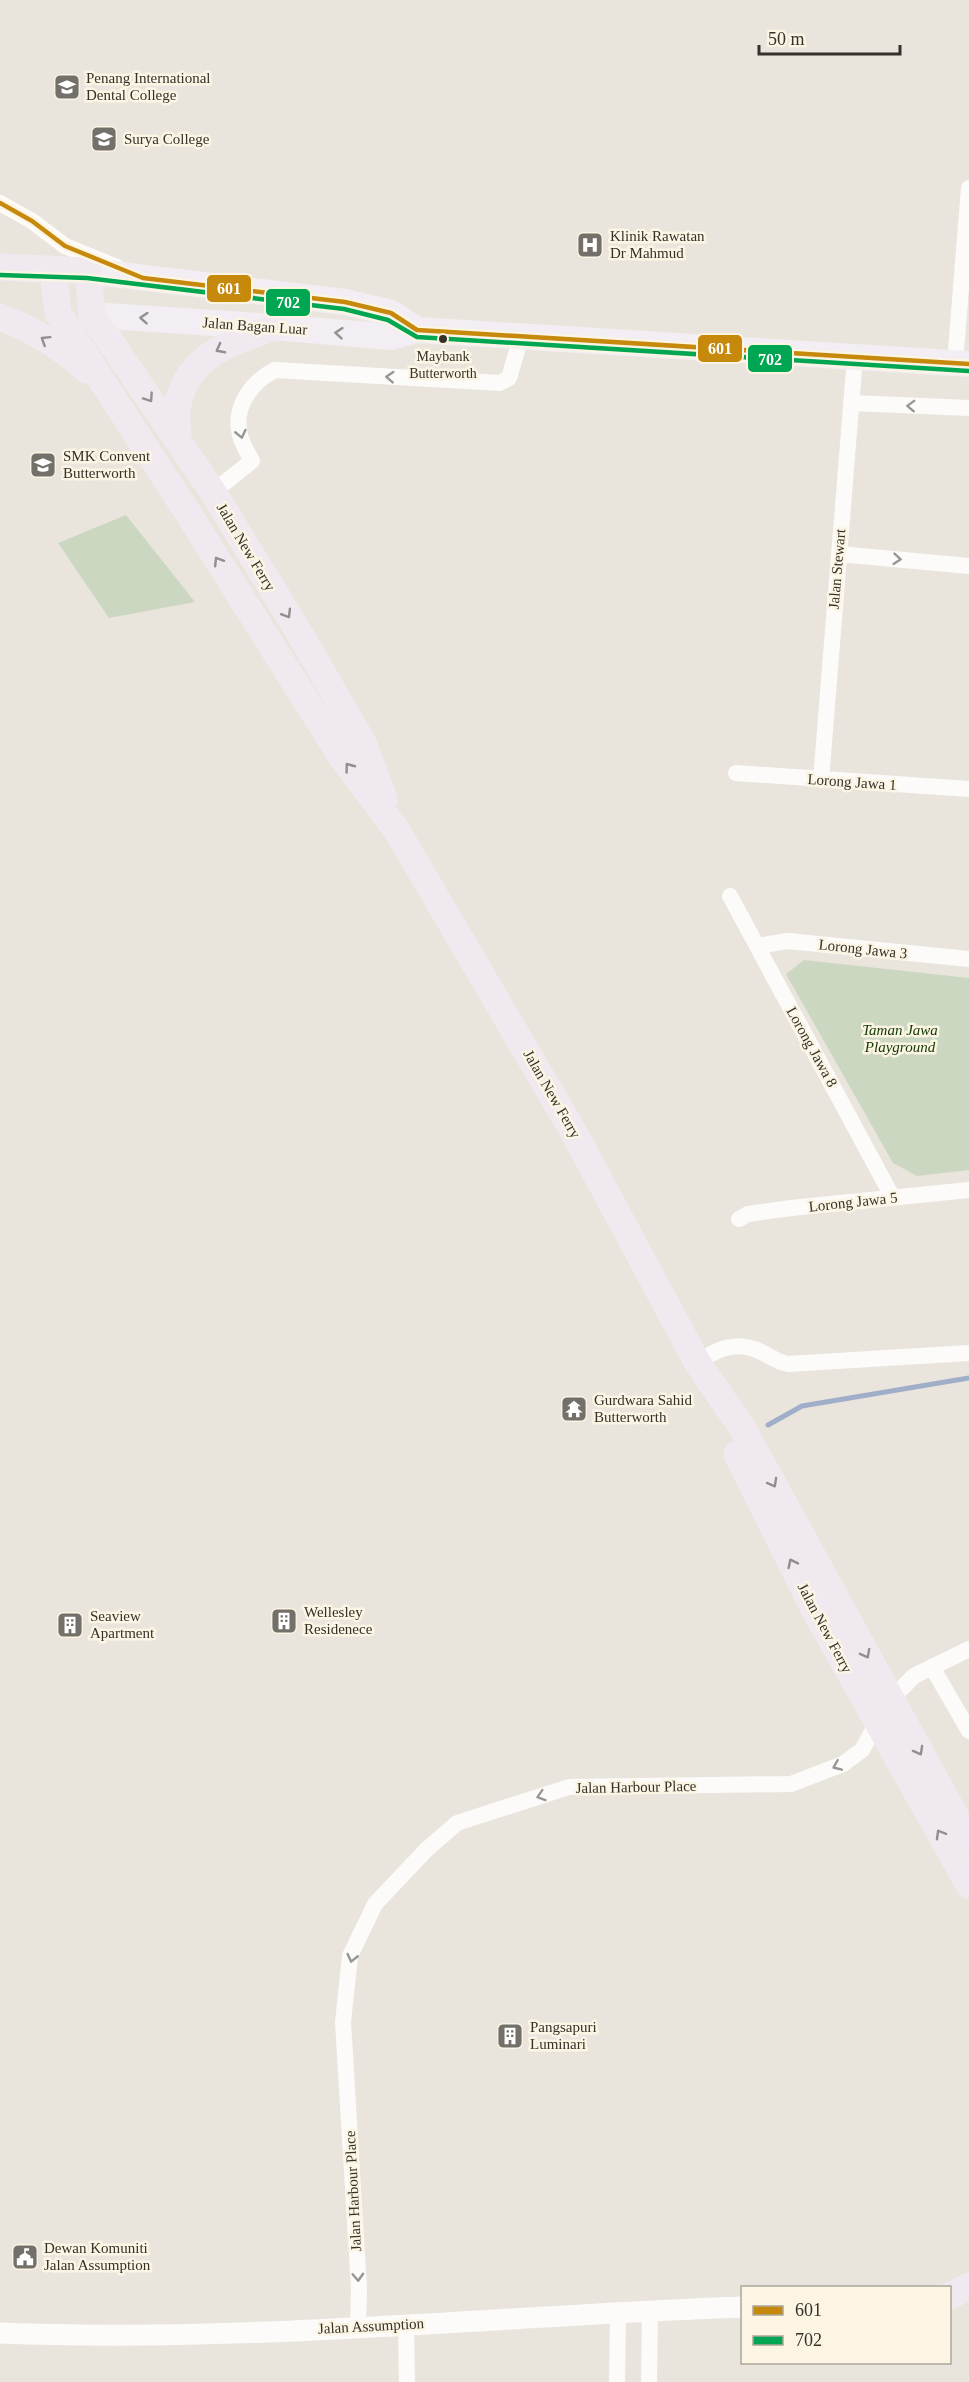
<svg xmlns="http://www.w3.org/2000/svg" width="969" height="2382" font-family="'Times New Roman',serif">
<rect width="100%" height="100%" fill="#e9e5dd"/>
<path fill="#cbd7c0" d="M126 515 195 602 109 618 58 543Z
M804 960 969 978V1170L917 1176 893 1163 786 974Z"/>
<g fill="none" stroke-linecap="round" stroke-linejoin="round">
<path stroke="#a0aec9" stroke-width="5" d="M768 1425 802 1406 969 1378"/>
<path stroke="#fcfbfa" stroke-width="16" d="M0 203 32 221 65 246 117 267
M955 363 969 188
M851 403 969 408
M213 492 252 461C248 453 242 444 240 435 233 407 251 382 275 370L500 383 509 378 521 337
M839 554 969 566
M736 773 969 789
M821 780 855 357
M730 896 893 1198
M757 946 788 941 969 959
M739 1219 748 1214 791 1208 969 1190
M697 1362C715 1351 732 1341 754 1349 767 1353 773 1361 788 1364L969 1353
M932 1667 969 1731
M406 2324 407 2382
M358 2327 359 2288 343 2022 350 1956 375 1904 426 1850 457 1823 569 1787 791 1784 843 1764 862 1750 890 1700 914 1676 969 1649
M617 2382 618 2312
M649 2382 650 2311"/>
<path stroke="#fcfbfa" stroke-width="21" d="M0 2333C248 2343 495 2316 742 2307"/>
<path stroke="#f3eef3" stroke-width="26" d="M88 271 345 302 391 313 417 330
M92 315 274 327 391 337 417 330 969 364"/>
<path stroke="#f0eaf0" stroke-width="27" d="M0 267 88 271 92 315 213 492 301 636 363 743 384 799
M53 270 58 313 193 521 341 756 397 831 573 1131 697 1362 743 1429 969 1841
M0 317C31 329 62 347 87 370
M178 441C178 431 176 419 177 409 185 355 231 343 274 327
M737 1454 814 1609 969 1885
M950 2296 969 2286"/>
<defs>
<path id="bus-1" d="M0 203 32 221 65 246 143 278 345 302 391 313 417 330 969 364"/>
<path id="bus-2" d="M0 275 87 278 344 309 388 320 417 337 969 371"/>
</defs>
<use href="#bus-1" stroke="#fcf5e4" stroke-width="9"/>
<use href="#bus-2" stroke="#fcf5e4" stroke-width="9"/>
<use href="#bus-1" stroke="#c6890b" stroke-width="4.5"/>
<use href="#bus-2" stroke="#00a651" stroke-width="4.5"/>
</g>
<defs><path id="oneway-chevron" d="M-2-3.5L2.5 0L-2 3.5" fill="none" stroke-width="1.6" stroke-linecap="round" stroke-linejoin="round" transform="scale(1.5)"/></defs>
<g stroke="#94908f">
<use href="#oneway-chevron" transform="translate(144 318) rotate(-176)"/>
<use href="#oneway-chevron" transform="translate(339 333) rotate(-175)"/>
</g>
<g stroke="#928e8e">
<use href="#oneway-chevron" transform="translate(45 340) rotate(-148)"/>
<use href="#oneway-chevron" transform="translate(220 349) rotate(152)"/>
<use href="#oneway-chevron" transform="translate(149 398) rotate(56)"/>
<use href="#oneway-chevron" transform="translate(218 561) rotate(-122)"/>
<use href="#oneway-chevron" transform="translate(287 614) rotate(59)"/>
<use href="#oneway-chevron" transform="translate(349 767) rotate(-127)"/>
<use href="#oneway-chevron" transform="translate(773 1483) rotate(61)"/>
<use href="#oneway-chevron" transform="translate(792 1563) rotate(-116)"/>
<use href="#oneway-chevron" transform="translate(866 1654) rotate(62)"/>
<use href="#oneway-chevron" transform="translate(919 1751) rotate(61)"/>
<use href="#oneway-chevron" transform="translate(940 1834) rotate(-120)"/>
</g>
<g stroke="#989692">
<use href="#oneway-chevron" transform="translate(390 377) rotate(-177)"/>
<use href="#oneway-chevron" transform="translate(911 406) rotate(-178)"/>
<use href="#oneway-chevron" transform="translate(241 434) rotate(77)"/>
<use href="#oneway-chevron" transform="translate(897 559) rotate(5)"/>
<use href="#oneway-chevron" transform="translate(837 1766) rotate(157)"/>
<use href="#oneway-chevron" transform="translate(541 1796) rotate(163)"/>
<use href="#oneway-chevron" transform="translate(352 1958) rotate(103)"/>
<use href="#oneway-chevron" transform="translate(358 2277) rotate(87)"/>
</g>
<defs>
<symbol id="university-square" viewBox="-11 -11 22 22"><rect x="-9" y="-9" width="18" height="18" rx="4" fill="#737069" stroke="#fcf5e4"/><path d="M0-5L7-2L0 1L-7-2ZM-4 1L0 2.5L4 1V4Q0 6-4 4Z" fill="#fff"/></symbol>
<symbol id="hospital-square" viewBox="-11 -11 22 22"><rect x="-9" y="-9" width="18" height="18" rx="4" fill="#737069" stroke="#fcf5e4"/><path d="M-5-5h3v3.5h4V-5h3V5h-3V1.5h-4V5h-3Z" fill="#fff"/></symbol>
<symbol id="school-square" viewBox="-11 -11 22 22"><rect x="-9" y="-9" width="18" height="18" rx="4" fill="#737069" stroke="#fcf5e4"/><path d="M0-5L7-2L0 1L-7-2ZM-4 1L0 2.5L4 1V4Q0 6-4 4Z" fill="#fff"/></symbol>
<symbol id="temple-square" viewBox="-11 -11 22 22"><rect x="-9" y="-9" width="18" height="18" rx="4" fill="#737069" stroke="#fcf5e4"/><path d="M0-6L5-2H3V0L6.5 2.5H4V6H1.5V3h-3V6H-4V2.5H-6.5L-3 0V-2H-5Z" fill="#fff"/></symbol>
<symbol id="building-square" viewBox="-11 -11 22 22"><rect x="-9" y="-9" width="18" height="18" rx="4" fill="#737069" stroke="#fcf5e4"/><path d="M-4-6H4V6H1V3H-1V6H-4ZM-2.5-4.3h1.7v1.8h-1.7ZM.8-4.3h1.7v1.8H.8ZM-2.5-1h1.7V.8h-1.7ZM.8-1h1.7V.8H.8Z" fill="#fff"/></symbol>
<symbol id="civic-square" viewBox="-11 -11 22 22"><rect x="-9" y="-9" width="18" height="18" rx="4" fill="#737069" stroke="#fcf5e4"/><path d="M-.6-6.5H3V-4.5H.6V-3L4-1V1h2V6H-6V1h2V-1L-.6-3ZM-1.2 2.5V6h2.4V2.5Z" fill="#fff"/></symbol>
</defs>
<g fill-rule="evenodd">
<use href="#university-square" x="52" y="72" width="30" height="30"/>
<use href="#university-square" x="89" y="124" width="30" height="30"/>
<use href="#hospital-square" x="575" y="230" width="30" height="30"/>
<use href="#school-square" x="28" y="450" width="30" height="30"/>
<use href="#temple-square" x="559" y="1394" width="30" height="30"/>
<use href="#building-square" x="269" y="1606" width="30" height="30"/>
<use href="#building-square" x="55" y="1610" width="30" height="30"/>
<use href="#building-square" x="495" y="2021" width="30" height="30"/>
<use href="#civic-square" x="10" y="2242" width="30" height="30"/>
</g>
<circle fill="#34312b" stroke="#fcf5e4" stroke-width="2" cx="443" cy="339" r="5"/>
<g text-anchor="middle" stroke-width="5" stroke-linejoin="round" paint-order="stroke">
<g font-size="14" fill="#34312b" stroke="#fcf5e4">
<text x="443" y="361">Maybank<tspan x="443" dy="17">Butterworth</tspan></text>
</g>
<g font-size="15" fill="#34312b" stroke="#fcf5e4" text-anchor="start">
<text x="86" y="83">Penang International<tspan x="86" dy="17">Dental College</tspan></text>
<text x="124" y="144">Surya College</text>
<text x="610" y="241">Klinik Rawatan<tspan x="610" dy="17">Dr Mahmud</tspan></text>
<text x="63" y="461">SMK Convent<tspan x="63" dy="17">Butterworth</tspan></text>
<text x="594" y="1405">Gurdwara Sahid<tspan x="594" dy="17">Butterworth</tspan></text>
<text x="304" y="1617">Wellesley<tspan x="304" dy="17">Residenece</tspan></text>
<text x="90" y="1621">Seaview<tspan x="90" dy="17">Apartment</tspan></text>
<text x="530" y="2032">Pangsapuri<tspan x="530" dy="17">Luminari</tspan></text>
<text x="44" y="2253">Dewan Komuniti<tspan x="44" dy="17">Jalan Assumption</tspan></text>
</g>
<g font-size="15" fill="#34312b" stroke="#fcf5e4">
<text transform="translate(255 326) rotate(4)" y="5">Jalan Bagan Luar</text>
<text transform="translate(246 547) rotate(59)" y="5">Jalan New Ferry</text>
<text transform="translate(837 569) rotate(-85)" y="5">Jalan Stewart</text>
<text transform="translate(852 782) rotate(4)" y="5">Lorong Jawa 1</text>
<text transform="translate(863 949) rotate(6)" y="5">Lorong Jawa 3</text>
<text transform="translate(812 1047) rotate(61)" y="5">Lorong Jawa 8</text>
<text transform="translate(552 1094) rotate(60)" y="5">Jalan New Ferry</text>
<text transform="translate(853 1202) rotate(-6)" y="5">Lorong Jawa 5</text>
<text transform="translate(825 1628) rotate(62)" y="5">Jalan New Ferry</text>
<text transform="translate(636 1787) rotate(-1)" y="5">Jalan Harbour Place</text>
<text transform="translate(353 2191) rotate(-93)" y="5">Jalan Harbour Place</text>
<text transform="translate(371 2326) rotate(-3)" y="5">Jalan Assumption</text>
</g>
<g font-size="15" font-style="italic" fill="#113800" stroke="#fcf5e4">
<text x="900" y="1035">Taman Jawa<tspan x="900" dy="17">Playground</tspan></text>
</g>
</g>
<g stroke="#fcf5e4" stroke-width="2">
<rect x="206" y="274" width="46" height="29" rx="6" fill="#c6890b"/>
<rect x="265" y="288" width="46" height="29" rx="6" fill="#00a651"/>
<rect x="697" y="334" width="46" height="29" rx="6" fill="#c6890b"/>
<rect x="747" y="344" width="46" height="29" rx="6" fill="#00a651"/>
</g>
<g font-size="16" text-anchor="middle" font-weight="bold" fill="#fff">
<text x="229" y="294">601</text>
<text x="288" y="308">702</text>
<text x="720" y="354">601</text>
<text x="770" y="365">702</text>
</g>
<rect x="741" y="2286" width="210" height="78" fill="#fcf5e4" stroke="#aca79a" stroke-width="1.5"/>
<rect x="753" y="2306" width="30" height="9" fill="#c6890b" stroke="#aca79a" stroke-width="1.5"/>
<text x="795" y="2316" font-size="18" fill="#34312b">601</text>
<rect x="753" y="2336" width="30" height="9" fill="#00a651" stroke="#aca79a" stroke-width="1.5"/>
<text x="795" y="2346" font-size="18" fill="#34312b">702</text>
<path d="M759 45v9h141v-9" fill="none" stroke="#34312b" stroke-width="3"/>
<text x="768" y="45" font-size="18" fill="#34312b" stroke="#fcf5e4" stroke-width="4.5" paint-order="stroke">50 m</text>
</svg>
